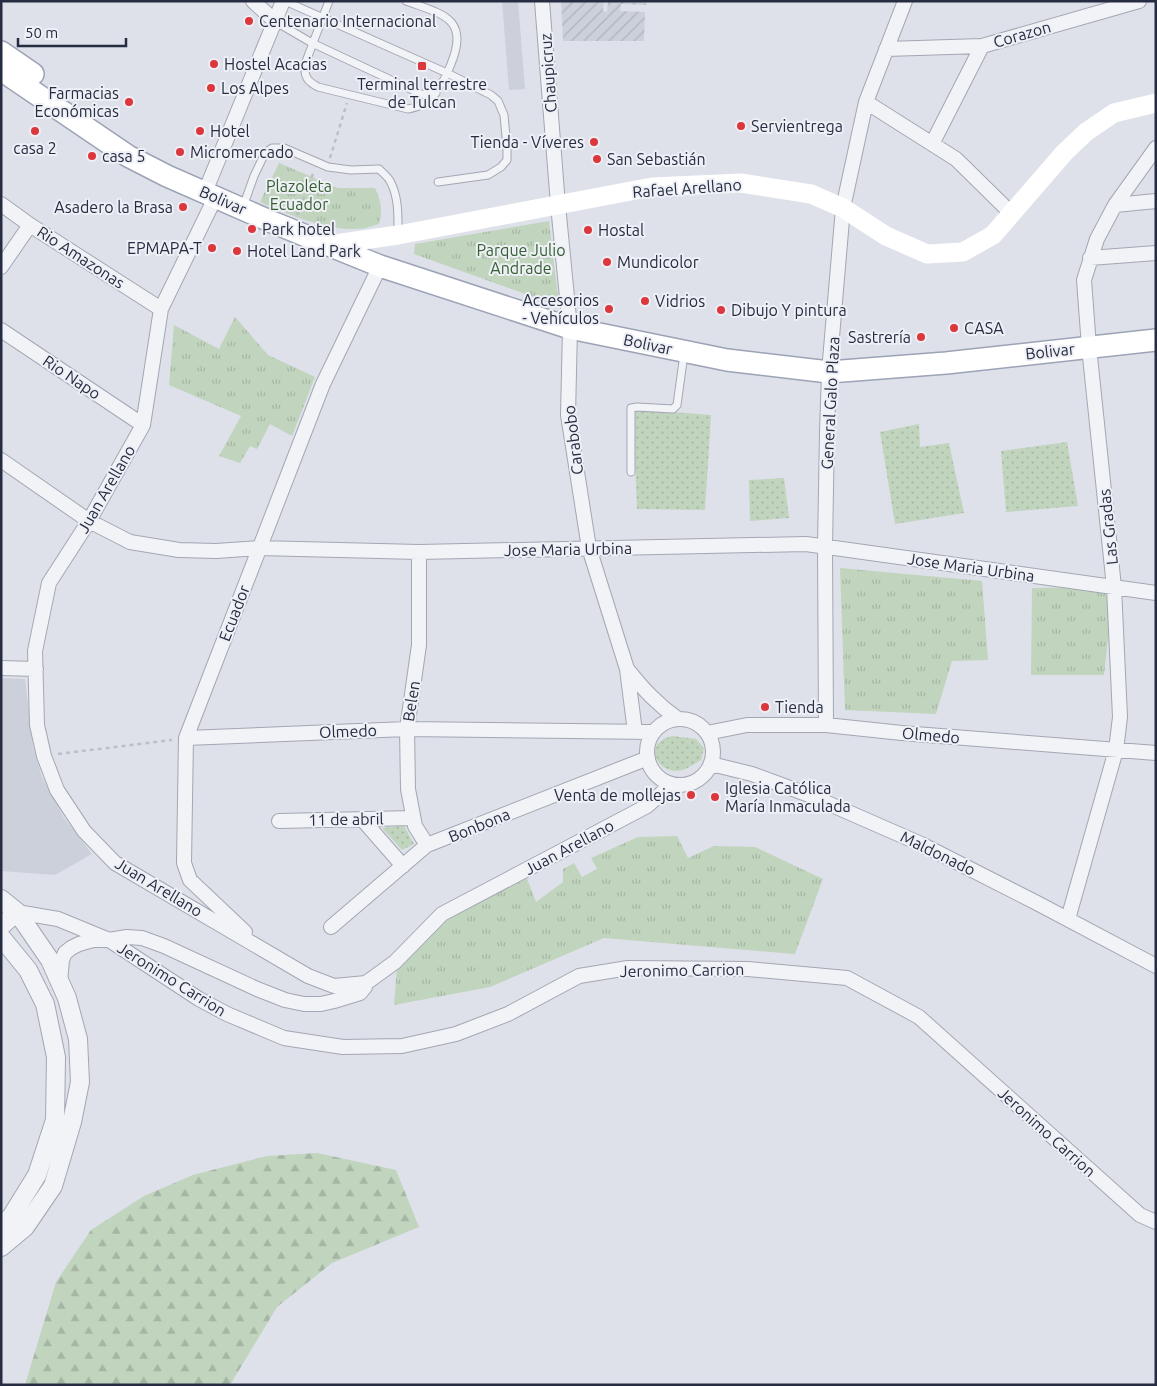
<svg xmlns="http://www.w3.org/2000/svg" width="1157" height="1386" font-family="Ubuntu,sans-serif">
<defs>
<pattern id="industrial-furrows" width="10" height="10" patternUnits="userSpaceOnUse" patternTransform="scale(1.25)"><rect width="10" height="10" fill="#ccd0db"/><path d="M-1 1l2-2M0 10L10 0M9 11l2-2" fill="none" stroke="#afb3bd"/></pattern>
<pattern id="grass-dots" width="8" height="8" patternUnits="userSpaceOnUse" patternTransform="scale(1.25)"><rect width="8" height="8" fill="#c1d4be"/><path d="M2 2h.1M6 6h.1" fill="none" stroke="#a6b6a4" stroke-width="1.8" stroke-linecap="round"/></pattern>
<pattern id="forest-firs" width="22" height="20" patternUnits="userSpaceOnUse" patternTransform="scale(1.25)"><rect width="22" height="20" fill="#c1d4be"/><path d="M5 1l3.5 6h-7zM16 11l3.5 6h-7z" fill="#a6b6a4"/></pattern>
<pattern id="park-tufts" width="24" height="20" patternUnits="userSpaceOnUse" patternTransform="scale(1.25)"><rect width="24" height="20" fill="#c1d4be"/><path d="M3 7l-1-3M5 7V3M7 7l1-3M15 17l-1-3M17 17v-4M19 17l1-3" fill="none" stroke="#a6b6a4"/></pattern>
</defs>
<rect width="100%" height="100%" fill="#dee1e9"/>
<path fill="#ccd0db" d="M502 1H518L525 89 509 90Z
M1 678 25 679 33 747 42 777 64 818 92 854 55 875 1 871Z"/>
<path fill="url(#industrial-furrows)" d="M561 1H604L603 11 607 12 608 1H646V5L621 4 620 11 645 12 644 41H563Z"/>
<path fill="url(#grass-dots)" d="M633 409 711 415 705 510 637 509Z
M919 424 920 447 949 443 964 513 895 524 880 432Z
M1067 442 1078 506 1006 512 1001 451Z
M784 478 789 518 750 521 749 480Z
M673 736 696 739 704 748 701 760C694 764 685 771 676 771 660 771 647 752 661 741 664 738 669 737 673 736Z
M404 826 414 844 402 850 382 828Z"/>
<path fill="url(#forest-firs)" d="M317 1153 396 1170 419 1227 332 1263 277 1307 230 1385H25L56 1282 91 1230 144 1196 193 1175 267 1156Z"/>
<path fill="url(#park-tufts)" d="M279 163 338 188H375C381 201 383 210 379 224 372 226 364 229 357 229 324 230 290 215 260 202Z
M549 221 559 306 414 254 415 244Z
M235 317 268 355 315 377 292 436 270 424 257 449 250 446 240 463 219 456 241 416 169 385 174 325 219 349Z
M840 568 982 581 988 660 952 661 936 714 845 710Z
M1114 587 1104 675H1031L1032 588Z
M677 836 688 858 714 846 755 847 823 879 795 954 604 938 490 987 394 1005 397 968 448 917 526 876 536 902 563 882V869L574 863 582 877 597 869 591 858 638 837Z"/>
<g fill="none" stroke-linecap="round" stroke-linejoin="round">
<defs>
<path id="service" d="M285 1 447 73 491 95 498 101 504 115 507 147V160L501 167 488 175 438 182
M329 1 305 64C304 77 307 81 318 87L408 109C422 106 427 104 436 93
M276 22 312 43 421 94 430 95C442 87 446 76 451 64 470 18 442 14 406 1
M243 207 254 176 265 153 272 148H284L328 167 351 170 379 169C383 173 388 177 390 181 399 197 398 217 398 234
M631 472V408L637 407 673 409 677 405 684 354"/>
<path id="minor" d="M253 1 276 22
M542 1 558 205 570 328 568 415 589 548 627 669 635 732
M886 49 982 46
M866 102 956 159 1012 214
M932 144 982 46 1139 1
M205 192 283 1
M216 196 161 309 143 425 89 521 49 583 35 651 37 725 44 756 57 790 84 831 115 863 308 976 334 986 366 983 395 962 442 914 647 806 672 784
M1 204 30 225 161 309
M1115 205 1156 201
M1090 258 1156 253
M1 267 30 225
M1 330 143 425
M1 460 89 521 130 542 179 550 216 551 259 548 419 552 806 544 1156 593
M419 552V645L407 729 408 789 415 826 427 845
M1 668 36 669
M628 670C644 690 657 704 678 719
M647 752a33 33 0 1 1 66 0a33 33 0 1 1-66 0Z
M826 725 825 547 827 432 829 372 843 208 866 102 905 1
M707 733 747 725H826L902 733 1156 753
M186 738 407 729 654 732
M711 764 752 774 809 795 921 844 1037 903 1156 966
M362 819 403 866
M279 821 413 818
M17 912 58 919 109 940 199 999 227 1014 284 1038 343 1047 402 1046 456 1034 508 1014 579 976 628 968 748 969 847 978 919 1017 1140 1215 1156 1222
M1068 919 1116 750 1120 717 1114 587 1089 347 1084 280 1097 239 1115 205 1156 148
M331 927 427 845 648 758
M245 932 190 880 184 863 186 738 323 384 380 266
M60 982 62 960 65 953 71 948 79 944 93 940H109L127 937 142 938 164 946 257 989 285 1000 304 1004H321L334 1001 360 993 365 987 366 983"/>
<path id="tertiary" d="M1 899 17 912 50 960 67 998 78 1039 80 1082 72 1122 53 1186 25 1227 1 1247
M1 926 17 912
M1 937 28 970 45 1004 56 1057 55 1120 37 1175 11 1217 1 1225"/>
<path id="primary" d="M1 52 33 74
M1 70 128 156 167 176 272 222 380 266 570 328 727 360 829 372 946 363 1156 340"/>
</defs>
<use href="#service" stroke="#a3a7b3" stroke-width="9"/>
<use href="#minor" stroke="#a3a7b3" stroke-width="16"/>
<use href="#tertiary" stroke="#a3a7b3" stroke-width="20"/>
<use href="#primary" stroke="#9ca3b6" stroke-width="24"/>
<path stroke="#bcbfc8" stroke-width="2.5" stroke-dasharray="4 4" stroke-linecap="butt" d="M330 158 347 103
M297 215 314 171
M58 754 172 740"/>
<use href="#service" stroke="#f1f3f7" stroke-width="7"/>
<use href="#minor" stroke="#f1f3f7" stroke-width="14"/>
<use href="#tertiary" stroke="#f1f3f7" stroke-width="18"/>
<path stroke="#fff" stroke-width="19" d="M328 245 398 235 652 187 741 183 811 194 843 208 886 236 927 254 963 252 993 235 1064 153 1086 132 1114 113 1156 103"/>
<use href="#primary" stroke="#fff" stroke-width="21"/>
</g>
<g fill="#db373c" stroke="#eef0f6" stroke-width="2">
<circle cx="249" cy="21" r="5"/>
<circle cx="214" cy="64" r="5"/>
<rect x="417" y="61" width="10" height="10" rx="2.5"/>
<circle cx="211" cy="88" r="5"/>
<circle cx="129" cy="102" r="5"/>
<circle cx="741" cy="126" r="5"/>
<circle cx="35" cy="131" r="5"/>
<circle cx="200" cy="131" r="5"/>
<circle cx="594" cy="142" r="5"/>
<circle cx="180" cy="152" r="5"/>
<circle cx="92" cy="156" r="5"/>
<circle cx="597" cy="159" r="5"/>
<circle cx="183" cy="207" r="5"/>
<circle cx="252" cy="229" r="5"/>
<circle cx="588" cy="230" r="5"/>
<circle cx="212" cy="248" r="5"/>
<circle cx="237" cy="251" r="5"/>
<circle cx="607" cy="262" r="5"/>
<circle cx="645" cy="301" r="5"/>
<circle cx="609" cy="309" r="5"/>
<circle cx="721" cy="310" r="5"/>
<circle cx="954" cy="328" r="5"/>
<circle cx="921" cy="337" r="5"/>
<circle cx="765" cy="707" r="5"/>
<circle cx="691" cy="795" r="5"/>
<circle cx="715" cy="797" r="5"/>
</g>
<g text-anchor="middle" stroke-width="4" stroke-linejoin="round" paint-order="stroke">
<g font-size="16" fill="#262c41" stroke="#eef0f6" text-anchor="start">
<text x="259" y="27">Centenario Internacional</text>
<text x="224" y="70">Hostel Acacias</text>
<text x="422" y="90" text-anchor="middle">Terminal terrestre<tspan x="422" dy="18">de Tulcan</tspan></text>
<text x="221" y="94">Los Alpes</text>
<text x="119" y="99" text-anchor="end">Farmacias<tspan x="119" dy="18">Económicas</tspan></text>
<text x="751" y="132">Servientrega</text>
<text x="210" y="137">Hotel</text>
<text x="584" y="148" text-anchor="end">Tienda - Víveres</text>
<text x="35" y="154" text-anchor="middle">casa 2</text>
<text x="190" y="158">Micromercado</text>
<text x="102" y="162">casa 5</text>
<text x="607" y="165">San Sebastián</text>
<text x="173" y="213" text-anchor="end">Asadero la Brasa</text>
<text x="262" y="235">Park hotel</text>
<text x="598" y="236">Hostal</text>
<text x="202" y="254" text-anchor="end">EPMAPA-T</text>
<text x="247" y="257">Hotel Land Park</text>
<text x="617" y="268">Mundicolor</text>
<text x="599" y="306" text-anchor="end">Accesorios<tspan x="599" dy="18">- Vehículos</tspan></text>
<text x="655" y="307">Vidrios</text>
<text x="731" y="316">Dibujo Y pintura</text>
<text x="964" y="334">CASA</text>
<text x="911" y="343" text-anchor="end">Sastrería</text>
<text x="775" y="713">Tienda</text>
<text x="725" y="794">Iglesia Católica<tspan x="725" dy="18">María Inmaculada</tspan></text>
<text x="681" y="801" text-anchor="end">Venta de mollejas</text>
</g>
<g font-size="16" fill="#262c41" stroke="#eef0f6">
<text transform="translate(1022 34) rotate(-16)" y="6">Corazon</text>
<text transform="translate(548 73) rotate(-94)" y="6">Chaupicruz</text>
<text transform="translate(687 188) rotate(-4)" y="6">Rafael Arellano</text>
<text transform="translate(223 200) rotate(24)" y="6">Bolivar</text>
<text transform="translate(81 257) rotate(33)" y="6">Rio Amazonas</text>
<text transform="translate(648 344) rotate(12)" y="6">Bolivar</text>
<text transform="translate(1050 351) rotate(-6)" y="6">Bolivar</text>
<text transform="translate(72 377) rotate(34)" y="6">Rio Napo</text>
<text transform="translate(830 403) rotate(-87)" y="6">General Galo Plaza</text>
<text transform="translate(573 440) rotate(-97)" y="6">Carabobo</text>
<text transform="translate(106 489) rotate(-60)" y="6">Juan Arellano</text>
<text transform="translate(1108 527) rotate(-96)" y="6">Las Gradas</text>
<text transform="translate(568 549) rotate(-1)" y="6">Jose Maria Urbina</text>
<text transform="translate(971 567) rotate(8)" y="6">Jose Maria Urbina</text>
<text transform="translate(234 613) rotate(-69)" y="6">Ecuador</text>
<text transform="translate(411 701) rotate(-81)" y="6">Belen</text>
<text transform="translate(348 731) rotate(-2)" y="6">Olmedo</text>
<text transform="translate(931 735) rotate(5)" y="6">Olmedo</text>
<text transform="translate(346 819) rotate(-1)" y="6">11 de abril</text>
<text transform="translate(479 825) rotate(-22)" y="6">Bonbona</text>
<text transform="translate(569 847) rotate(-28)" y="6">Juan Arellano</text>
<text transform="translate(938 853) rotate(26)" y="6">Maldonado</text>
<text transform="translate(159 887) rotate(31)" y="6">Juan Arellano</text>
<text transform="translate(682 970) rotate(-1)" y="6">Jeronimo Carrion</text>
<text transform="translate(172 979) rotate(32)" y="6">Jeronimo Carrion</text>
<text transform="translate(1047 1132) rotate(42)" y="6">Jeronimo Carrion</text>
</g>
<g font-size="16" fill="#355f32" stroke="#eef0f6">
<text x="299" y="192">Plazoleta<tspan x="299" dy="18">Ecuador</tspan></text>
<text x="521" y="256">Parque Julio<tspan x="521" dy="18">Andrade</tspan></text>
</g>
</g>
<rect width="1157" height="1386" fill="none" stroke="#262c41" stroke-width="5"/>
<path d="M18 38v8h108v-8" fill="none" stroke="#262c41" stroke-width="2.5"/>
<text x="25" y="38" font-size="15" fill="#262c41" stroke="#eef0f6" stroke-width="4" paint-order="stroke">50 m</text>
</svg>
